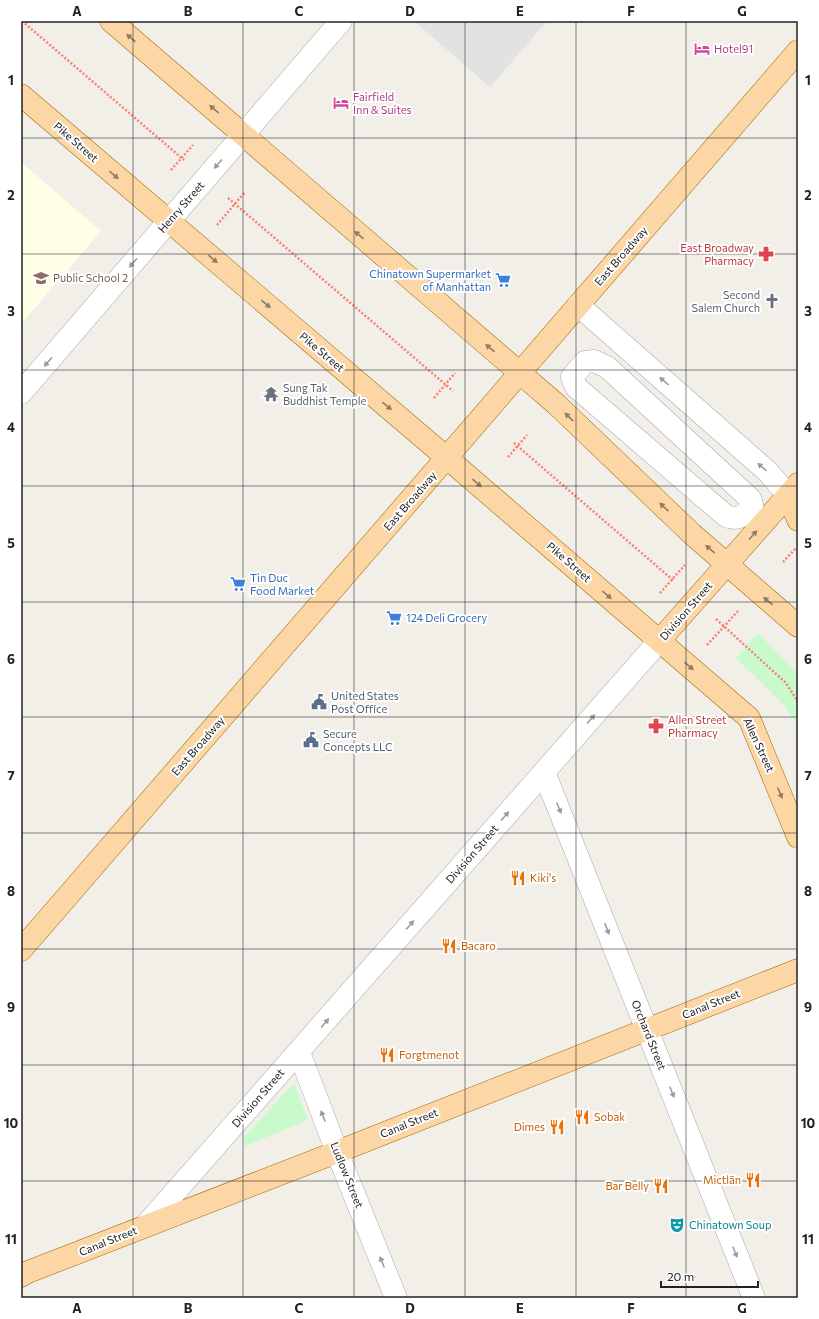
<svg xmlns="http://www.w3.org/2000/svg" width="819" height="1319" font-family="Commissioner,sans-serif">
<rect width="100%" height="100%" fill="#f2efe9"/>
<path fill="#ffffe5" d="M21 162 101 231 21 324Z"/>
<path fill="#c8facc" d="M758 633 798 674V726L785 706 752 673 736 658Z
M294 1083 308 1120 245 1146 243 1138Z"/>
<path fill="#e2e2e2" d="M414 21H547L490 87Z"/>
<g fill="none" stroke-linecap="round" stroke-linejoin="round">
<defs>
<path id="minor" d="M578 305 767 471 788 495
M594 361 607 367 746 495 751 500 752 506C745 516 738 521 726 516L576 387 572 377 585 362Z
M21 393 341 21
M544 772 754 1298
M299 1052 337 1152 396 1298
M146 1225 660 640"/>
<path id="major" d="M111 21 556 404 692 534 798 626
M21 95 447 458 749 718 798 837
M788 495 798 520
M660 640 798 484
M21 950 798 51
M21 1276 28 1272 337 1152 798 970"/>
</defs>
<use href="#minor" stroke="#a9a9a9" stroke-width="23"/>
<use href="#major" stroke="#a06b00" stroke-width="23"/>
<path stroke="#fa8072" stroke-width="2.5" stroke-dasharray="2 2" stroke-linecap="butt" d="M22 21 184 160
M171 170 193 145
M228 198 453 391
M217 225 245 192
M434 398 455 373
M514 443 674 581
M508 457 527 435
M783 562 796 548
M660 593 685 565
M716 619 786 683 798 702
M707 645 739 610"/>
<use href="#minor" stroke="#fff" stroke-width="22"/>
<use href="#major" stroke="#fcd6a4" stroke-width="22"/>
</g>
<defs><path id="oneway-solid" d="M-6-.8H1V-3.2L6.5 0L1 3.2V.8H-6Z"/></defs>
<g fill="#8f7c63">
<use href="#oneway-solid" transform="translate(131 38) rotate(-139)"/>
<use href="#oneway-solid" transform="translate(214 109) rotate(-140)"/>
<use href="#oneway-solid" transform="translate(114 175) rotate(41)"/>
<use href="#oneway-solid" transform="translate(359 235) rotate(-139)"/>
<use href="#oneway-solid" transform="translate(213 259) rotate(41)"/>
<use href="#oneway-solid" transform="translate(266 304) rotate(40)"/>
<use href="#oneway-solid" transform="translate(490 348) rotate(-139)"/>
<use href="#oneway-solid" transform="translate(387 406) rotate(40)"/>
<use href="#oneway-solid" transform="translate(569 417) rotate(-136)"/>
<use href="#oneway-solid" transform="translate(477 483) rotate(41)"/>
<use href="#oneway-solid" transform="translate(664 507) rotate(-137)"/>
<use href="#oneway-solid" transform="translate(753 535) rotate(-48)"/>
<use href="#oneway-solid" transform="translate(710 549) rotate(-139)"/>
<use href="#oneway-solid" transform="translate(607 595) rotate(41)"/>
<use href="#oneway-solid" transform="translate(768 601) rotate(-140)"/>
<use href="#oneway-solid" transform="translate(689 666) rotate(41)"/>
<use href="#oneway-solid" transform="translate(780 793) rotate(67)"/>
</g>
<g fill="#9c9c9c">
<use href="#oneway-solid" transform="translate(218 164) rotate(131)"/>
<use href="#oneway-solid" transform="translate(133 263) rotate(131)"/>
<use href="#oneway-solid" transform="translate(48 362) rotate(131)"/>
<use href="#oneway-solid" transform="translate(664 381) rotate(-139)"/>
<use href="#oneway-solid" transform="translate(762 467) rotate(-139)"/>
<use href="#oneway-solid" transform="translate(591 719) rotate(-49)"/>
<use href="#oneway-solid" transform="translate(559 808) rotate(68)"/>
<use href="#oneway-solid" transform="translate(505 816) rotate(-49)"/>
<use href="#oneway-solid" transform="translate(410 925) rotate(-49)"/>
<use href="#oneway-solid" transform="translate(607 929) rotate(69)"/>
<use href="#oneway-solid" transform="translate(325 1023) rotate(-49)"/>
<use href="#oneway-solid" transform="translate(672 1092) rotate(68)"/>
<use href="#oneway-solid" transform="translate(323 1116) rotate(-111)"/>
<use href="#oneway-solid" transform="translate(735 1252) rotate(68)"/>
<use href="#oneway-solid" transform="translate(382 1262) rotate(-112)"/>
</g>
<path fill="none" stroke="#222" stroke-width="1" stroke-opacity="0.55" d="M133 21V1298M243 21V1298M354 21V1298M465 21V1298M576 21V1298M686 21V1298M21 138H798M21 254H798M21 370H798M21 486H798M21 602H798M21 717H798M21 833H798M21 949H798M21 1065H798M21 1181H798"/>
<defs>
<symbol id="hotel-bare" viewBox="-9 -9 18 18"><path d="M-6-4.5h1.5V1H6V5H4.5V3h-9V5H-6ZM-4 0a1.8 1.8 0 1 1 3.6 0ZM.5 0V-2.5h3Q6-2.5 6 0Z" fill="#d1479c" stroke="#fff" stroke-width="2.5" paint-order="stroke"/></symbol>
<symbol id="pharmacy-bare" viewBox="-9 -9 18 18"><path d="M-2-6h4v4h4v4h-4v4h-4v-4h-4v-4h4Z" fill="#e0444e" stroke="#fff" stroke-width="2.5" paint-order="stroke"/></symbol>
<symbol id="school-bare" viewBox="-9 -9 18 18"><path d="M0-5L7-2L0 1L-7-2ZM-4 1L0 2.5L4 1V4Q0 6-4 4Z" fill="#8d6e63" stroke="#fff" stroke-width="2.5" paint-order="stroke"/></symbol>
<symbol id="supermarket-bare" viewBox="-9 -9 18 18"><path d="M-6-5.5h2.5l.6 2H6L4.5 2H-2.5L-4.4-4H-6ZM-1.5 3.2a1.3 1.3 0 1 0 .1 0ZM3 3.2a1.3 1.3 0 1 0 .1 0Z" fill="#3f7fe0" stroke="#fff" stroke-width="2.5" paint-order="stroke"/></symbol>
<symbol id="church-bare" viewBox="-9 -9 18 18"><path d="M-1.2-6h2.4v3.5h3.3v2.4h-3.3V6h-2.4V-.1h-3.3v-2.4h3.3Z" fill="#6b7280" stroke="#fff" stroke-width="2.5" paint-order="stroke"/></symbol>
<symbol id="temple-bare" viewBox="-9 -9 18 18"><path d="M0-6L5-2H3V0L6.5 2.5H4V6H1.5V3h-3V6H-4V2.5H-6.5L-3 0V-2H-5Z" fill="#6b7280" stroke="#fff" stroke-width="2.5" paint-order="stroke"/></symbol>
<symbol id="civic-bare" viewBox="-9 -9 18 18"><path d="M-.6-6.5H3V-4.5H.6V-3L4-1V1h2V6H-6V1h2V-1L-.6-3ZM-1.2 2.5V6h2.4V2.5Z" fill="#5c6f8a" stroke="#fff" stroke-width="2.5" paint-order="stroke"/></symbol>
<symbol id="restaurant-bare" viewBox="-9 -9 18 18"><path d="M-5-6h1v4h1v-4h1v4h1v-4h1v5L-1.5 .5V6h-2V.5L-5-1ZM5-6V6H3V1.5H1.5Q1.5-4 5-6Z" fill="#e8710a" stroke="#fff" stroke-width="2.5" paint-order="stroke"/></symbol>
<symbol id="theatre-bare" viewBox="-9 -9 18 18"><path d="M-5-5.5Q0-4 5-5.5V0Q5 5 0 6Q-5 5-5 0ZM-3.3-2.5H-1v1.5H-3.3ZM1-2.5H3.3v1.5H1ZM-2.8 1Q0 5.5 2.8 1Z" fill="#0f9aa8" stroke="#fff" stroke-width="2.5" paint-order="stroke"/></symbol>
</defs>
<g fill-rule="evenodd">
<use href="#hotel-bare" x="691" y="38" width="22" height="22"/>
<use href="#hotel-bare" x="330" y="92" width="22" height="22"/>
<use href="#pharmacy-bare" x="755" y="243" width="22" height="22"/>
<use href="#school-bare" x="30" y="267" width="22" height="22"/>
<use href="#supermarket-bare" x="492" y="269" width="22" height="22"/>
<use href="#church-bare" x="761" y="290" width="22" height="22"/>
<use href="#temple-bare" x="260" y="383" width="22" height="22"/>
<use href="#supermarket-bare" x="227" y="573" width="22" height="22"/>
<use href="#supermarket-bare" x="383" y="607" width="22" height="22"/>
<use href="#civic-bare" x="308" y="691" width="22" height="22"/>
<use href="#pharmacy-bare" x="645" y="715" width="22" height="22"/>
<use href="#civic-bare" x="300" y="729" width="22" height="22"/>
<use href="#restaurant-bare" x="507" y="867" width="22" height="22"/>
<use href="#restaurant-bare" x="438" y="935" width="22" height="22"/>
<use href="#restaurant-bare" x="376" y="1044" width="22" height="22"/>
<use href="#restaurant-bare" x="571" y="1106" width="22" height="22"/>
<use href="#restaurant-bare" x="546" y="1116" width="22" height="22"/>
<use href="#restaurant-bare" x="742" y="1169" width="22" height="22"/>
<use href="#restaurant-bare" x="650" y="1175" width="22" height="22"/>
<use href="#theatre-bare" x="666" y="1214" width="22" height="22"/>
</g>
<g text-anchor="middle" stroke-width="4" stroke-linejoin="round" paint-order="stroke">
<g font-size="11" fill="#b23c85" stroke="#fff" text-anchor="start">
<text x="714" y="53">Hotel91</text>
<text x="353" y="101">Fairfield<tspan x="353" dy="13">Inn &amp; Suites</tspan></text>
</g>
<g font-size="11" fill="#222" stroke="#fff">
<text transform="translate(76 142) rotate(41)" y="4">Pike Street</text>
<text transform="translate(181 207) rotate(-49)" y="4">Henry Street</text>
<text transform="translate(621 256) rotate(-49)" y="4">East Broadway</text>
<text transform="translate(322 352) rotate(40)" y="4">Pike Street</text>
<text transform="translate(410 501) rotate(-49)" y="4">East Broadway</text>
<text transform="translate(569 562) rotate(41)" y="4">Pike Street</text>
<text transform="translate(686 611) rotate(-49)" y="4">Division Street</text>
<text transform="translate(759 745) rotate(65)" y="4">Allen Street</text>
<text transform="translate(198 746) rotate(-49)" y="4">East Broadway</text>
<text transform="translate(472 854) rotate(-49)" y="4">Division Street</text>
<text transform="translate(711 1004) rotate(-22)" y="4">Canal Street</text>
<text transform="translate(649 1035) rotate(68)" y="4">Orchard Street</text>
<text transform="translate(258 1098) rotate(-49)" y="4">Division Street</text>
<text transform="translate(409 1123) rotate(-22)" y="4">Canal Street</text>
<text transform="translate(347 1175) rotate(68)" y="4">Ludlow Street</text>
<text transform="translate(108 1241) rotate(-22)" y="4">Canal Street</text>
</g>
<g font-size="11" fill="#be3a42" stroke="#fff" text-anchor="end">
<text x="754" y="252">East Broadway<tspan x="754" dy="13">Pharmacy</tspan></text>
<text x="668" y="724" text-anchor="start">Allen Street<tspan x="668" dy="13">Pharmacy</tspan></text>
</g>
<g font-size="11" fill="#366cbe" stroke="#fff" text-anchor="start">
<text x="491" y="278" text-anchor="end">Chinatown Supermarket<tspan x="491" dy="13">of Manhattan</tspan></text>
<text x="250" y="582">Tin Duc<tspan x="250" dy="13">Food Market</tspan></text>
<text x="406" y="622">124 Deli Grocery</text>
</g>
<g font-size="11" fill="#785e54" stroke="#fff" text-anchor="start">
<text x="53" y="282">Public School 2</text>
</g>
<g font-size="11" fill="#5b616d" stroke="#fff" text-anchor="end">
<text x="760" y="299">Second<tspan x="760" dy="13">Salem Church</tspan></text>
<text x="283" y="392" text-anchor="start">Sung Tak<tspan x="283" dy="13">Buddhist Temple</tspan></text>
</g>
<g font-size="11" fill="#4e5e75" stroke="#fff" text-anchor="start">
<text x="331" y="700">United States<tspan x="331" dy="13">Post Office</tspan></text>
<text x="323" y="738">Secure<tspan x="323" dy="13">Concepts LLC</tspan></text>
</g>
<g font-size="11" fill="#c56008" stroke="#fff" text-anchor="start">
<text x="530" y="882">Kiki's</text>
<text x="461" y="950">Bacaro</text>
<text x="399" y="1059">Forgtmenot</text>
<text x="594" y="1121">Sobak</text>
<text x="545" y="1131" text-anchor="end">Dimes</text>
<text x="741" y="1184" text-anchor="end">Mictlān</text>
<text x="649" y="1190" text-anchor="end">Bar Belly</text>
</g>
<g font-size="11" fill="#0d838f" stroke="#fff" text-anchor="start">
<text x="689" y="1229">Chinatown Soup</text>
</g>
</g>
<rect width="819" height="1319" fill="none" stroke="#ffffff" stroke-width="44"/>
<path d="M661 1281v6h97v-6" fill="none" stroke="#222222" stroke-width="2"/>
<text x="667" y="1281" font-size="12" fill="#222222" stroke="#ffffff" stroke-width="3" paint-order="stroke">20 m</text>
<rect x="22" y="22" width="775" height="1275" fill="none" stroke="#222" stroke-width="1.5"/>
<g font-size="13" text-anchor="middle" font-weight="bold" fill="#222">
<text x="77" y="16">A</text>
<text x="188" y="16">B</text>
<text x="299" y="16">C</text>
<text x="410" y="16">D</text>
<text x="520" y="16">E</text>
<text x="631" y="16">F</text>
<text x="742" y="16">G</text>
<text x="11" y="85">1</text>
<text x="808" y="85">1</text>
<text x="11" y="200">2</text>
<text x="808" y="200">2</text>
<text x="11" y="316">3</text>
<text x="808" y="316">3</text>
<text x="11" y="432">4</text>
<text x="808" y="432">4</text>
<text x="11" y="548">5</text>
<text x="808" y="548">5</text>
<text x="11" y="664">6</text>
<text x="808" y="664">6</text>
<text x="11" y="780">7</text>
<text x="808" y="780">7</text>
<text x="11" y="896">8</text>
<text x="808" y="896">8</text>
<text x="11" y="1012">9</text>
<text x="808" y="1012">9</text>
<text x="11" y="1128">10</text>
<text x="808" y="1128">10</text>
<text x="11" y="1244">11</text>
<text x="808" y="1244">11</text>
<text x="77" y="1313">A</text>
<text x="188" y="1313">B</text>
<text x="299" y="1313">C</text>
<text x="410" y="1313">D</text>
<text x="520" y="1313">E</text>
<text x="631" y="1313">F</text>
<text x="742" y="1313">G</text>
</g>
</svg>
